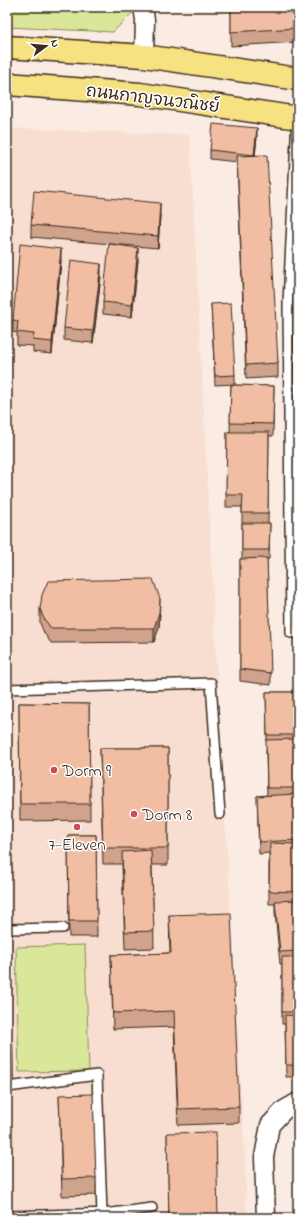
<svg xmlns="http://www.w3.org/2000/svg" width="305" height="1225" font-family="'Indie Flower','Playpen Sans Thai',sans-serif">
<rect width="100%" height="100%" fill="#fbece3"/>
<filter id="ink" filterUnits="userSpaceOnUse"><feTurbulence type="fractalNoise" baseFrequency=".025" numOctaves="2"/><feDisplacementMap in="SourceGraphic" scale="8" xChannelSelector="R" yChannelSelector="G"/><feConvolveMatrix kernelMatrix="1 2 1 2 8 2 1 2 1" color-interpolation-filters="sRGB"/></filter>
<g filter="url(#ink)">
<path fill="#f8ded0" d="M7 128 190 135 217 675 244 1140 247 1218H7Z"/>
<path fill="#dae79a" stroke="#8a885c" d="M7 7H130L132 13 113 32 7 27Z
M85 945 89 1071 19 1072 16 947Z"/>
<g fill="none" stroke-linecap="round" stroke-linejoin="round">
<defs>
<path id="service" d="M297 118 288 303 291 633H298
M7 689 211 683 220 814
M7 929 63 928
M7 1046 8 1087H7
M8 1087 97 1075 102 1213
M7 1216 112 1213 152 1208"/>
<path id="minor" d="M143 7 145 20 144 56
M266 1218 264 1157 270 1125 284 1110 298 1102"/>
<path id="primary" d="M7 47 144 56 298 79
M7 84 140 94 298 118"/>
</defs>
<use href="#service" stroke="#3b2a1e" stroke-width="12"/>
<use href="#minor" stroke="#3b2a1e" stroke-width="21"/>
<use href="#primary" stroke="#3b2a1e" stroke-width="25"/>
<use href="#service" stroke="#fff" stroke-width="9"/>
<use href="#minor" stroke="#fff" stroke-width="18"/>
<use href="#primary" stroke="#f7e281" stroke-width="22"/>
</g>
<path fill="#cfa38c" stroke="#3b2a1e" d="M231 7H298V42L231 46Z
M257 137 255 156 278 363V377L246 379 237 162 210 159V150Z
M160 215 158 248 31 237V225Z
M138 260 132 317 103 314V302Z
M61 261 52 354 33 352V346L17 345V333L13 332V320Z
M101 276 93 343 64 340V328Z
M211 304 235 375V384L215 385Z
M231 385 274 386 273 436H269L268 523H270L269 559H267L271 685 240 681V559H242V507H226L227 432H230Z
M40 609 160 614 159 627 154 642 51 643 44 633 40 623Z
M266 692H298V1077H286L285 1024H282V964H280L275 913V904H269V853L259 854 257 796 267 795 266 752 267 740Z
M19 703 89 704 90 820 20 821Z
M100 748H168V865H152L154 948 125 949 122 864H103Z
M68 835H96L97 937H69Z
M169 915 239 1107V1123L178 1125 174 1027 113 1029 111 955 170 953Z
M59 1095 96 1178V1195L62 1196Z
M167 1133 218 1218H169Z"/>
<path fill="#a98572" stroke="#3b2a1e" d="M257 128V137L254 164V155Z
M160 203V215L158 248V236Z
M138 248V260L132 317V305Z
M61 249V261L52 354V342Z
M101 264V276L93 343V331Z
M160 599 159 627 154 642V628Z"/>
<path fill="#f1bea3" stroke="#3b2a1e" d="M231 7H298V28L231 32Z
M213 124 257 128 254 155 210 150Z
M267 155 278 363 246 365 237 156Z
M34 191 160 203 158 236 31 225Z
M20 244 61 249 52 342 33 340 34 334 17 332 18 321 13 320Z
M109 244 138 248 132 305 103 302Z
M71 260 101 264 93 331 64 328Z
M231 303 235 375 215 376 211 304Z
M231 385 274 386 273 424 230 423Z
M296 388H298V486Z
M227 432H269L268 513H242L243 495H226Z
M242 523H270L269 550H242Z
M267 558 271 673 240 669V559Z
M153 579 160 599 159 613 154 628H51L44 619 40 609 42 595 48 581Z
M266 692H298V735H267Z
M19 703 89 704 90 804H20Z
M298 739V788H267L266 740Z
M100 748H168V848H103Z
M298 794V840L259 842 257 796Z
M68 835H96L97 921H69Z
M270 843 298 844V892L269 891Z
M151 850 154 931 125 932 122 852Z
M298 900V951L280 952 275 901Z
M231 913 239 1107 178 1109 174 1011 113 1013 111 955 171 953 169 915Z
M282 957H298V1012H282Z
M285 1015 298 1016V1065H286Z
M93 1094 96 1178 62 1179 59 1095Z
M216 1132 218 1218H169L167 1133Z"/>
</g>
<g fill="#d1495b" stroke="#fff" stroke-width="1.5">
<circle cx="54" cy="770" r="4"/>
<circle cx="134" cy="814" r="4"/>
<circle cx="77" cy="827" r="4"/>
</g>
<g text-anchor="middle" stroke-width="3" stroke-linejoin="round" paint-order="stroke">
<g font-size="17" fill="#3b2a1e" stroke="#fff">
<text transform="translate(153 98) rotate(7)" y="6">ถนนกาญจนวณิชย์</text>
</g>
<g font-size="17" fill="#3b2a1e" stroke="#fff" text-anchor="start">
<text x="62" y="776">Dorm 9</text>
<text x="142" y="820">Dorm 8</text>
<text x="77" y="850" text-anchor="middle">7-Eleven</text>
</g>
</g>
<rect width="305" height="1225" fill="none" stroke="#fff" stroke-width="24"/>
<rect x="12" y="12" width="281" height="1201" fill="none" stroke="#3b2a1e" stroke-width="1.5" filter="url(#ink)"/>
<g transform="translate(46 46) rotate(74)" stroke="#ffffff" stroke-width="3" paint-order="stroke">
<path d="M0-3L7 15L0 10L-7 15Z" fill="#3b2a1e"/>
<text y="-6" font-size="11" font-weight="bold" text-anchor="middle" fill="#3b2a1e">N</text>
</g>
</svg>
